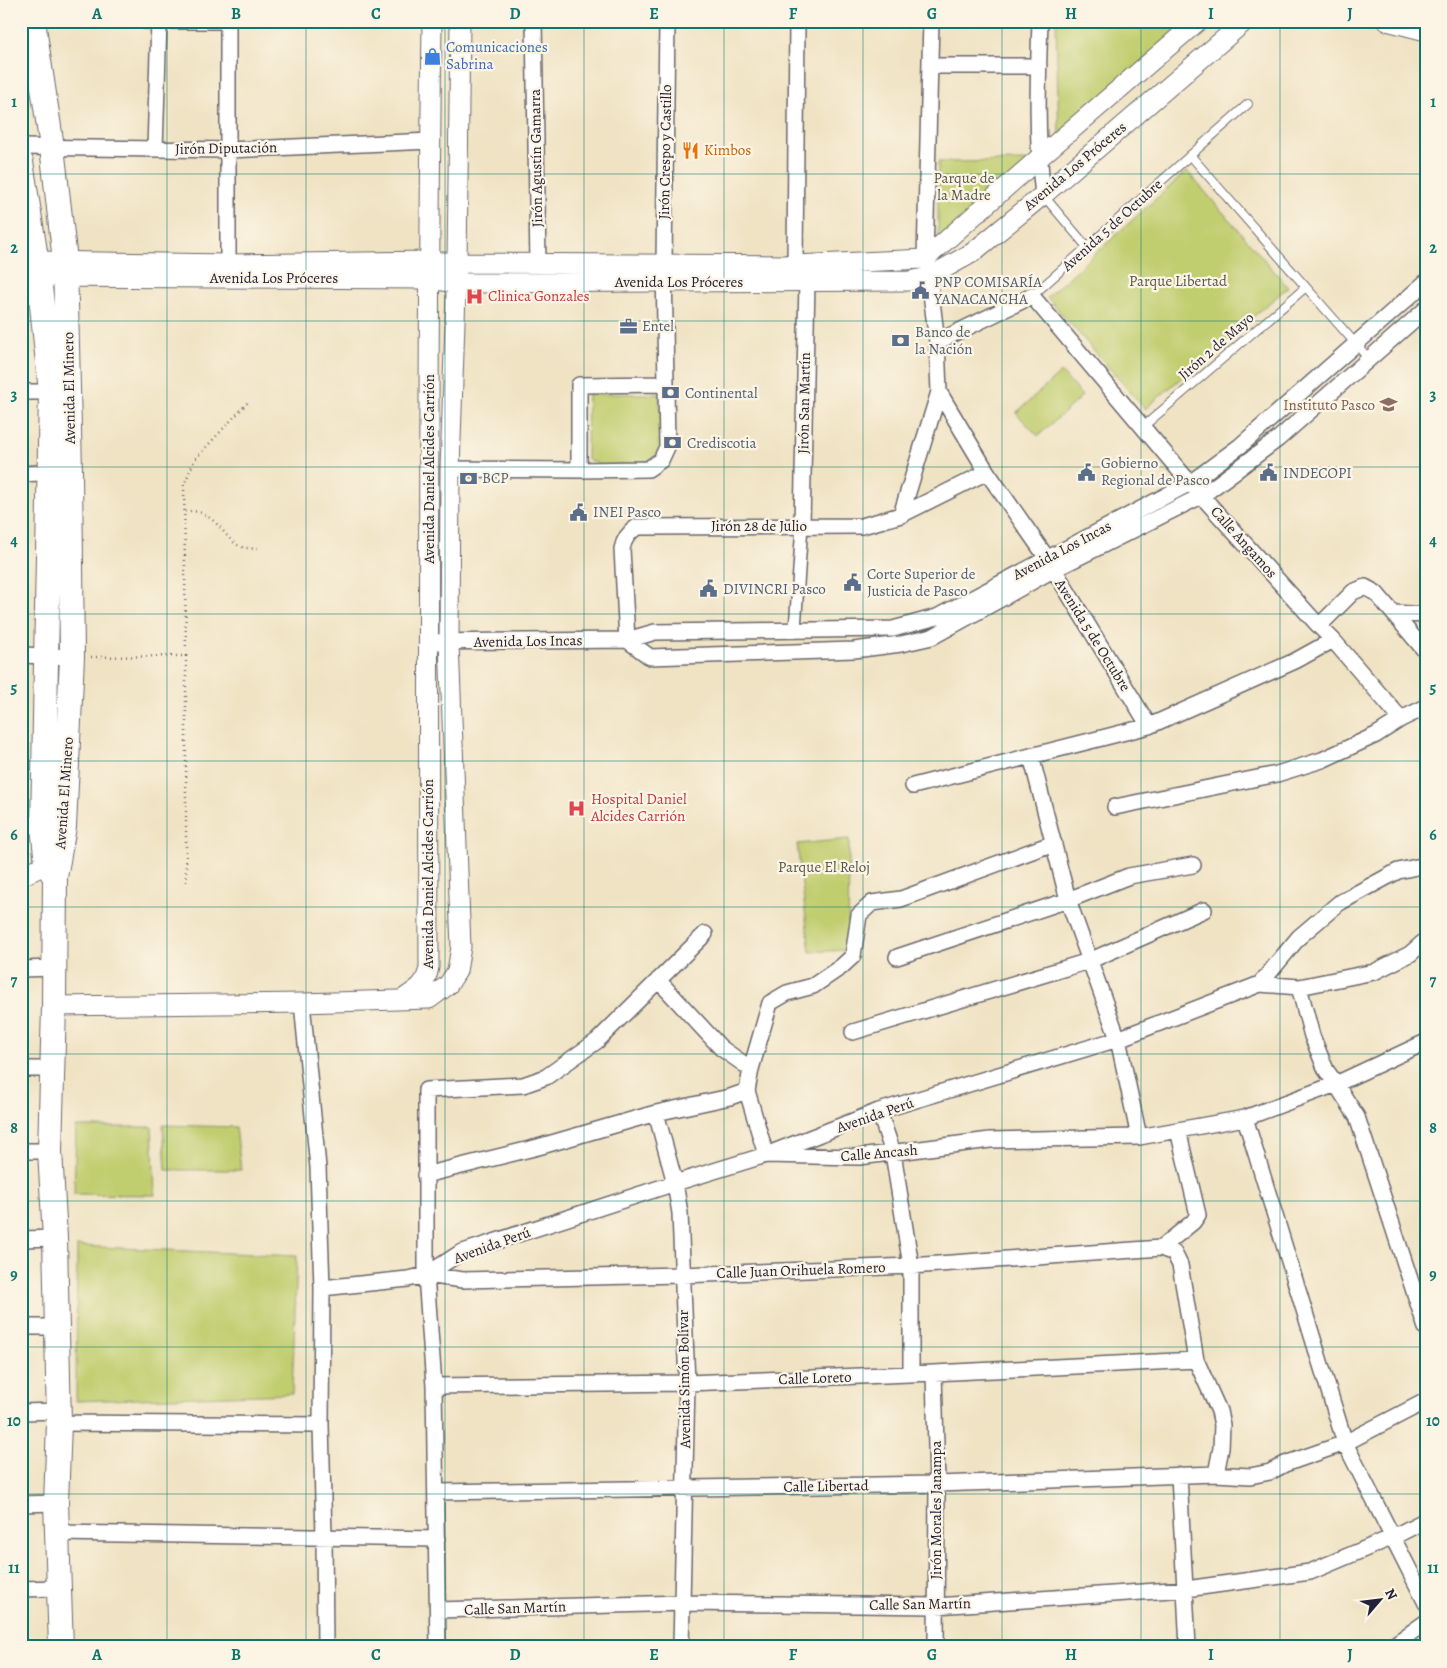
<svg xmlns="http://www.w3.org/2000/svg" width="1447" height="1668" font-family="Alegreya,serif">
<rect width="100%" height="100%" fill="#fcf5e5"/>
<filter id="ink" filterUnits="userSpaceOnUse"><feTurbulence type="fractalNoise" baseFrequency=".02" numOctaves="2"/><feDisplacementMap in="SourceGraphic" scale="10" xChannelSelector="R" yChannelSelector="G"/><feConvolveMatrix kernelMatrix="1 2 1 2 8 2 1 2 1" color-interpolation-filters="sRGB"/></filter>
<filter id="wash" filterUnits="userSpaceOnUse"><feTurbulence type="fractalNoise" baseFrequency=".0096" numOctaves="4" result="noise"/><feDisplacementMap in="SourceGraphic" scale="20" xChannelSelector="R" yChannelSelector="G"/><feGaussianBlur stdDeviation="1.12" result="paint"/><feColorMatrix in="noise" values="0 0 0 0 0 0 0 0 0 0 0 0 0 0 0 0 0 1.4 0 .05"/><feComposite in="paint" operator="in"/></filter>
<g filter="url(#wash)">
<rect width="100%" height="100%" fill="#f0e3c4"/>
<path fill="#c1ce6f" stroke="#727855" d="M1056 21H1187L1059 138Z
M1033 161 938 244V162Z
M1187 171 1288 287 1145 409 1047 297Z
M1061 372 1082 396 1038 436 1016 413Z
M588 394H659L663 445 650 462 602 466 587 459Z
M849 839 848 950 810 952 797 844Z
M163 1125 236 1127 241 1170H166Z
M76 1127H152L155 1195 74 1194Z
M77 1246 297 1256 292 1394 76 1401Z"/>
</g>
<g filter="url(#ink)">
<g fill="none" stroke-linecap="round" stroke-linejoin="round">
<defs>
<path id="service" d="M1190 155 1369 359
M1043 195 1087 247
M1032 296 1248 104
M1144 426 1306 287"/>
<path id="pedestrian" d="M795 629 802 525"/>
<path id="minor" d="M145 21H228
M534 21 538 264
M1040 21C1038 79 1036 137 1043 195
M931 66H1039
M21 147 228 150 431 141
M155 149 159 21
M925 259 931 21
M21 261H37
M228 264V21
M795 265 797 21
M21 277H39
M937 342 1032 296 1190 483 1319 626 1333 640 1401 719 1426 707
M21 392H51
M939 392 987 472 1047 558 1149 726
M450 469 579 470 648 469 661 460 667 447 664 264 667 21
M579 470V385L666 384
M21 474 57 472
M901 515 939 392 937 342 929 277
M802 525 807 281
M1394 613 1426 615
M1319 626 1353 592 1365 587 1376 593 1426 652
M627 640 650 657 854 650 901 644 932 637 1053 570 1203 495 1278 439 1426 309
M627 640 622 549C624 539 628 533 637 527L862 526 901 515 987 472
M428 642 627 640 655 632 893 629 937 617 1190 483 1240 446 1426 282
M21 655 72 657
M1031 756 1068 900 1118 1039 1139 1137
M913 786 1149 726 1295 661 1333 640
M1115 807 1277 774 1322 760 1376 735 1401 719
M21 825 50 827
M1054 843 901 899 872 903 859 915 853 956 841 967 813 986 787 993 770 1003 751 1069 747 1091 766 1155 859 1157 990 1140 1139 1137 1245 1118
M897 957 1068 900 1129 876 1193 865
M21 969 54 968
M658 980 721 1048 751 1069
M1260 984 1299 937 1339 903 1398 871 1426 865
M1299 987 1312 1036 1326 1070 1336 1084 1357 1117 1426 1328
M302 1003 318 1167 322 1288 321 1425 324 1537 325 1647
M853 1032 1089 961 1204 910
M1426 1042 1336 1084 1245 1118 1345 1443 1426 1603
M21 1069H52
M879 1111 893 1153 911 1266V1374
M656 1113 675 1183 680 1213 687 1383 681 1647
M21 1151H50
M425 1175 538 1147 656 1113 730 1097 747 1091
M21 1239 55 1238
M1161 1248 1193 1222 1198 1215 1178 1130
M426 1275 463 1280 681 1275 911 1266 1161 1248 1174 1253 1180 1265 1196 1360 1219 1411 1222 1425 1221 1448 1216 1474
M322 1288 408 1279 426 1275 460 1253 675 1183 766 1155 879 1111 1118 1039 1260 984 1299 987 1374 972 1410 954 1426 940
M21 1327H56
M934 1373 937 1484 936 1647
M434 1386 687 1383 934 1373 1196 1360
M21 1412 58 1411
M59 1423 321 1425
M1179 1475 1188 1647
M436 1492 937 1484 1216 1474 1250 1476 1270 1472 1285 1464 1345 1443 1426 1401
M21 1504 56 1503
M57 1533 437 1539
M21 1589 58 1588
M438 1610 682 1603 936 1606 1186 1589 1310 1572 1393 1537 1426 1520
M438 1647 434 1386 426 1275V1090L523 1085 546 1077 597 1041 705 934
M1391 1647 1426 1622"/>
<path id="tertiary" d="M1387 21 1426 31
M37 261 228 264 429 261 457 263 795 265 925 259 1039 158 1198 21
M39 277 430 279 457 283 909 281 929 277 972 253 1043 195 1245 21
M21 876 47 864 59 860
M403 999C418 989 426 985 429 967 428 652 428 336 432 21
M54 1006 302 1003 429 999 448 985 457 971 461 947 449 643 450 469 457 263 460 21"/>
<path id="primary" d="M33 21 52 147 65 261 70 472 72 657 64 827 55 877 54 1006 50 1151 55 1238 59 1423 56 1503 61 1647
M21 162 39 277 51 392 43 827 47 864 53 874"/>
</defs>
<use href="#service" stroke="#6a666b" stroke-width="10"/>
<use href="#pedestrian" stroke="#6a666b" stroke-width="14"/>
<use href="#minor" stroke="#6a666b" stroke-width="18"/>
<use href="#tertiary" stroke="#6a666b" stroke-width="21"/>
<use href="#primary" stroke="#6a666b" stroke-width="26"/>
<path stroke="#6a666b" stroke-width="2.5" stroke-dasharray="1 4" stroke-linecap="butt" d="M185 511C192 511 201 511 207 516 230 531 228 552 261 548
M186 656 184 485 195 459 250 400
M91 657 186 656V883"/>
<use href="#service" stroke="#fff" stroke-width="8"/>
<use href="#pedestrian" stroke="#fff" stroke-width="11"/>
<use href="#minor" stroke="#fff" stroke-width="15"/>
<use href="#tertiary" stroke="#fff" stroke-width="19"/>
<use href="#primary" stroke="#fff" stroke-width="24"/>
</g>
</g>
<path fill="none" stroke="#0f766e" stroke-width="1" stroke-opacity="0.55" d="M167 21V1647M306 21V1647M445 21V1647M584 21V1647M724 21V1647M863 21V1647M1002 21V1647M1141 21V1647M1280 21V1647M21 174H1426M21 321H1426M21 467H1426M21 614H1426M21 761H1426M21 907H1426M21 1054H1426M21 1201H1426M21 1347H1426M21 1494H1426"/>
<defs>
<symbol id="shop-bare" viewBox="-9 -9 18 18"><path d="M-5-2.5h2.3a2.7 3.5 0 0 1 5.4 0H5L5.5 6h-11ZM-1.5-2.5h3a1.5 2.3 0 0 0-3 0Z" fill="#3f7fe0" stroke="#fcf5e5" stroke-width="2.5" paint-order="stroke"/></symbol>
<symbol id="restaurant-bare" viewBox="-9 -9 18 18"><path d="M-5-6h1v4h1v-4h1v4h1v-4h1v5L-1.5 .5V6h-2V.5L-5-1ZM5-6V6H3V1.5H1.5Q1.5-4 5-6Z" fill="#e8710a" stroke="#fcf5e5" stroke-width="2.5" paint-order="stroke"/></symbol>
<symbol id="civic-bare" viewBox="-9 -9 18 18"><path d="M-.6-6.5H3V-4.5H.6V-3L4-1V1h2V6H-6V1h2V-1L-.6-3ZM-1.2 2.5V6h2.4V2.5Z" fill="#5c6f8a" stroke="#fcf5e5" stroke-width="2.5" paint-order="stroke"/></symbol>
<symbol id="hospital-bare" viewBox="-9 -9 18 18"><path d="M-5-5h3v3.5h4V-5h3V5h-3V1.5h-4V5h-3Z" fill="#e0444e" stroke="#fcf5e5" stroke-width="2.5" paint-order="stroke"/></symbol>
<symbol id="office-bare" viewBox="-9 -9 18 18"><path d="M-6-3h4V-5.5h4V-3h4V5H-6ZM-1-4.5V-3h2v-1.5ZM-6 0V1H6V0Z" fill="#5c6f8a" stroke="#fcf5e5" stroke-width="2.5" paint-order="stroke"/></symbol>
<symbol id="bank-bare" viewBox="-9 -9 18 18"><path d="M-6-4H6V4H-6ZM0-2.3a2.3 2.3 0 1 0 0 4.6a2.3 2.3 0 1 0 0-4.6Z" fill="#5c6f8a" stroke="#fcf5e5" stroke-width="2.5" paint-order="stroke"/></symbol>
<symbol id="university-bare" viewBox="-9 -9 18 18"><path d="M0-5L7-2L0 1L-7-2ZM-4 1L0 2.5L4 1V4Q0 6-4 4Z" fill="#8d6e63" stroke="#fcf5e5" stroke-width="2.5" paint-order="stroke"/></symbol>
</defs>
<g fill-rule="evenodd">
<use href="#shop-bare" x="420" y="44" width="25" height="25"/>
<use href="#restaurant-bare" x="678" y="138" width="25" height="25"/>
<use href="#civic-bare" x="908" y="278" width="25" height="25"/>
<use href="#hospital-bare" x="462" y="284" width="25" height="25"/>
<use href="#office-bare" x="616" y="314" width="25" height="25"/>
<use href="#bank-bare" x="888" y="328" width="25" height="25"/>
<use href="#bank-bare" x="658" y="380" width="25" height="25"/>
<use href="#university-bare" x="1376" y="392" width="25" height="25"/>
<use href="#bank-bare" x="660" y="430" width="25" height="25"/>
<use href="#civic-bare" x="1074" y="460" width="25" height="25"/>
<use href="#civic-bare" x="1256" y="460" width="25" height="25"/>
<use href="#bank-bare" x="456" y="466" width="25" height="25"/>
<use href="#civic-bare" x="566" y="500" width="25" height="25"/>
<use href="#civic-bare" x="840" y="570" width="25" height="25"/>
<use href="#civic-bare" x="696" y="576" width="25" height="25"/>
<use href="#hospital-bare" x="564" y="796" width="25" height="25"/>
</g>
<g text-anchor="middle" stroke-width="4.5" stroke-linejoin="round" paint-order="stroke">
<g font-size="15" fill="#366cbe" stroke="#fcf5e5" text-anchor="start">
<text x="446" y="52">Comunicaciones<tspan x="446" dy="17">Sabrina</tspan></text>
</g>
<g font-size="15" fill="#22223b" stroke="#fcf5e5">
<text transform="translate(226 148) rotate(-1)" y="5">Jirón Diputación</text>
<text transform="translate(665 152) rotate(-89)" y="5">Jirón Crespo y Castillo</text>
<text transform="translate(536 158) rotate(-91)" y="5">Jirón Agustín Gamarra</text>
<text transform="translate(1075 166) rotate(-40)" y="5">Avenida Los Próceres</text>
<text transform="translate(1112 225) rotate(-42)" y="5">Avenida 5 de Octubre</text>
<text x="274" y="283">Avenida Los Próceres</text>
<text x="679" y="287">Avenida Los Próceres</text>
<text transform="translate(1216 346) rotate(-41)" y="5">Jirón 2 de Mayo</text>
<text transform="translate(69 388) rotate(-91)" y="5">Avenida El Minero</text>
<text transform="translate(804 403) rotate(-89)" y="5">Jirón San Martín</text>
<text transform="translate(429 469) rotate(-90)" y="5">Avenida Daniel Alcides Carrión</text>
<text x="759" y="531">Jirón 28 de Julio</text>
<text transform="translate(1244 542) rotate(48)" y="5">Calle Angamos</text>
<text transform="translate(1062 550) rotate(-28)" y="5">Avenida Los Incas</text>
<text transform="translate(1093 635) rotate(58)" y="5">Avenida 5 de Octubre</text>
<text transform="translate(528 641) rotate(-1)" y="5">Avenida Los Incas</text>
<text transform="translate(64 793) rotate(-86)" y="5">Avenida El Minero</text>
<text transform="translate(428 874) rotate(-90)" y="5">Avenida Daniel Alcides Carrión</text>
<text transform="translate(875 1115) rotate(-19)" y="5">Avenida Perú</text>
<text transform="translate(879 1153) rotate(-5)" y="5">Calle Ancash</text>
<text transform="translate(492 1245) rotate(-20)" y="5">Avenida Perú</text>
<text transform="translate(801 1270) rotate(-2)" y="5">Calle Juan Orihuela Romero</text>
<text transform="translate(815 1378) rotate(-2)" y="5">Calle Loreto</text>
<text transform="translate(684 1379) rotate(-91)" y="5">Avenida Simón Bolívar</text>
<text transform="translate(826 1486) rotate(-1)" y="5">Calle Libertad</text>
<text transform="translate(936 1510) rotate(-90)" y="5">Jirón Morales Janampa</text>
<text transform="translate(920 1604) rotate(-1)" y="5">Calle San Martín</text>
<text transform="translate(515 1608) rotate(-2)" y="5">Calle San Martín</text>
</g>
<g font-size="15" fill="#c56008" stroke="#fcf5e5" text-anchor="start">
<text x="704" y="155">Kimbos</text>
</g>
<g font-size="15" fill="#52564b" stroke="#fcf5e5">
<text x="964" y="183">Parque de<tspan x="964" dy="17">la Madre</tspan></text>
<text x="1178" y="286">Parque Libertad</text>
<text x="824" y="872">Parque El Reloj</text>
</g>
<g font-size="15" fill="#4e5e75" stroke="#fcf5e5" text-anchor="start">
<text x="934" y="287">PNP COMISARÍA<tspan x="934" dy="17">YANACANCHA</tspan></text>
<text x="642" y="331">Entel</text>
<text x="915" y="337">Banco de<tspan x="915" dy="17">la Nación</tspan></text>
<text x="685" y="398">Continental</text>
<text x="687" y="448">Crediscotia</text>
<text x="1101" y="468">Gobierno<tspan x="1101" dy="17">Regional de Pasco</tspan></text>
<text x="1283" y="478">INDECOPI</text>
<text x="482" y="483">BCP</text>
<text x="593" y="517">INEI Pasco</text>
<text x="867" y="579">Corte Superior de<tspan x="867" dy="17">Justicia de Pasco</tspan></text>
<text x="723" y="594">DIVINCRI Pasco</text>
</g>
<g font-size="15" fill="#be3a42" stroke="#fcf5e5" text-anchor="start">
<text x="488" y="301">Clinica Gonzales</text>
<text x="591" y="804">Hospital Daniel<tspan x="591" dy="17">Alcides Carrión</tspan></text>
</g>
<g font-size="15" fill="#785e54" stroke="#fcf5e5" text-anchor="end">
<text x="1375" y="410">Instituto Pasco</text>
</g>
</g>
<rect width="1447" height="1668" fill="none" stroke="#fcf5e5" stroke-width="55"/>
<g transform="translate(1380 1600) rotate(62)" stroke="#fcf5e5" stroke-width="4" paint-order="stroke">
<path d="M0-4L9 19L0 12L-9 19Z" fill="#22223b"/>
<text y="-8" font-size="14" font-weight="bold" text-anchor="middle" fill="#22223b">N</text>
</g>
<rect x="28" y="28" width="1392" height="1612" fill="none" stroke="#0f766e" stroke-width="2"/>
<g font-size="16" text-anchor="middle" font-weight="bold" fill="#0f766e">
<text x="97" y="19">A</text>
<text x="236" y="19">B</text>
<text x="376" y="19">C</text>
<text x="515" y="19">D</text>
<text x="654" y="19">E</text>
<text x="793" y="19">F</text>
<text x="932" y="19">G</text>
<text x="1071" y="19">H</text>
<text x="1211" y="19">I</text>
<text x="1350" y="19">J</text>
<text x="14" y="107">1</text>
<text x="1433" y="107">1</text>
<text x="14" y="253">2</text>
<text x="1433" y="253">2</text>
<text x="14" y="400">3</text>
<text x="1433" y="400">3</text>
<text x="14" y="546">4</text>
<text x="1433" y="546">4</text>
<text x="14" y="693">5</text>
<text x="1433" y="693">5</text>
<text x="14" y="840">6</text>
<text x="1433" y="840">6</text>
<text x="14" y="986">7</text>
<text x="1433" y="986">7</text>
<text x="14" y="1133">8</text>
<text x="1433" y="1133">8</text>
<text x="14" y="1280">9</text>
<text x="1433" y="1280">9</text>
<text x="14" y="1426">10</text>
<text x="1433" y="1426">10</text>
<text x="14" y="1573">11</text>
<text x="1433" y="1573">11</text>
<text x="97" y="1660">A</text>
<text x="236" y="1660">B</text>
<text x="376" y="1660">C</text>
<text x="515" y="1660">D</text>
<text x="654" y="1660">E</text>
<text x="793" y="1660">F</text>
<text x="932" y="1660">G</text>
<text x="1071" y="1660">H</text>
<text x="1211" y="1660">I</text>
<text x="1350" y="1660">J</text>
</g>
</svg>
